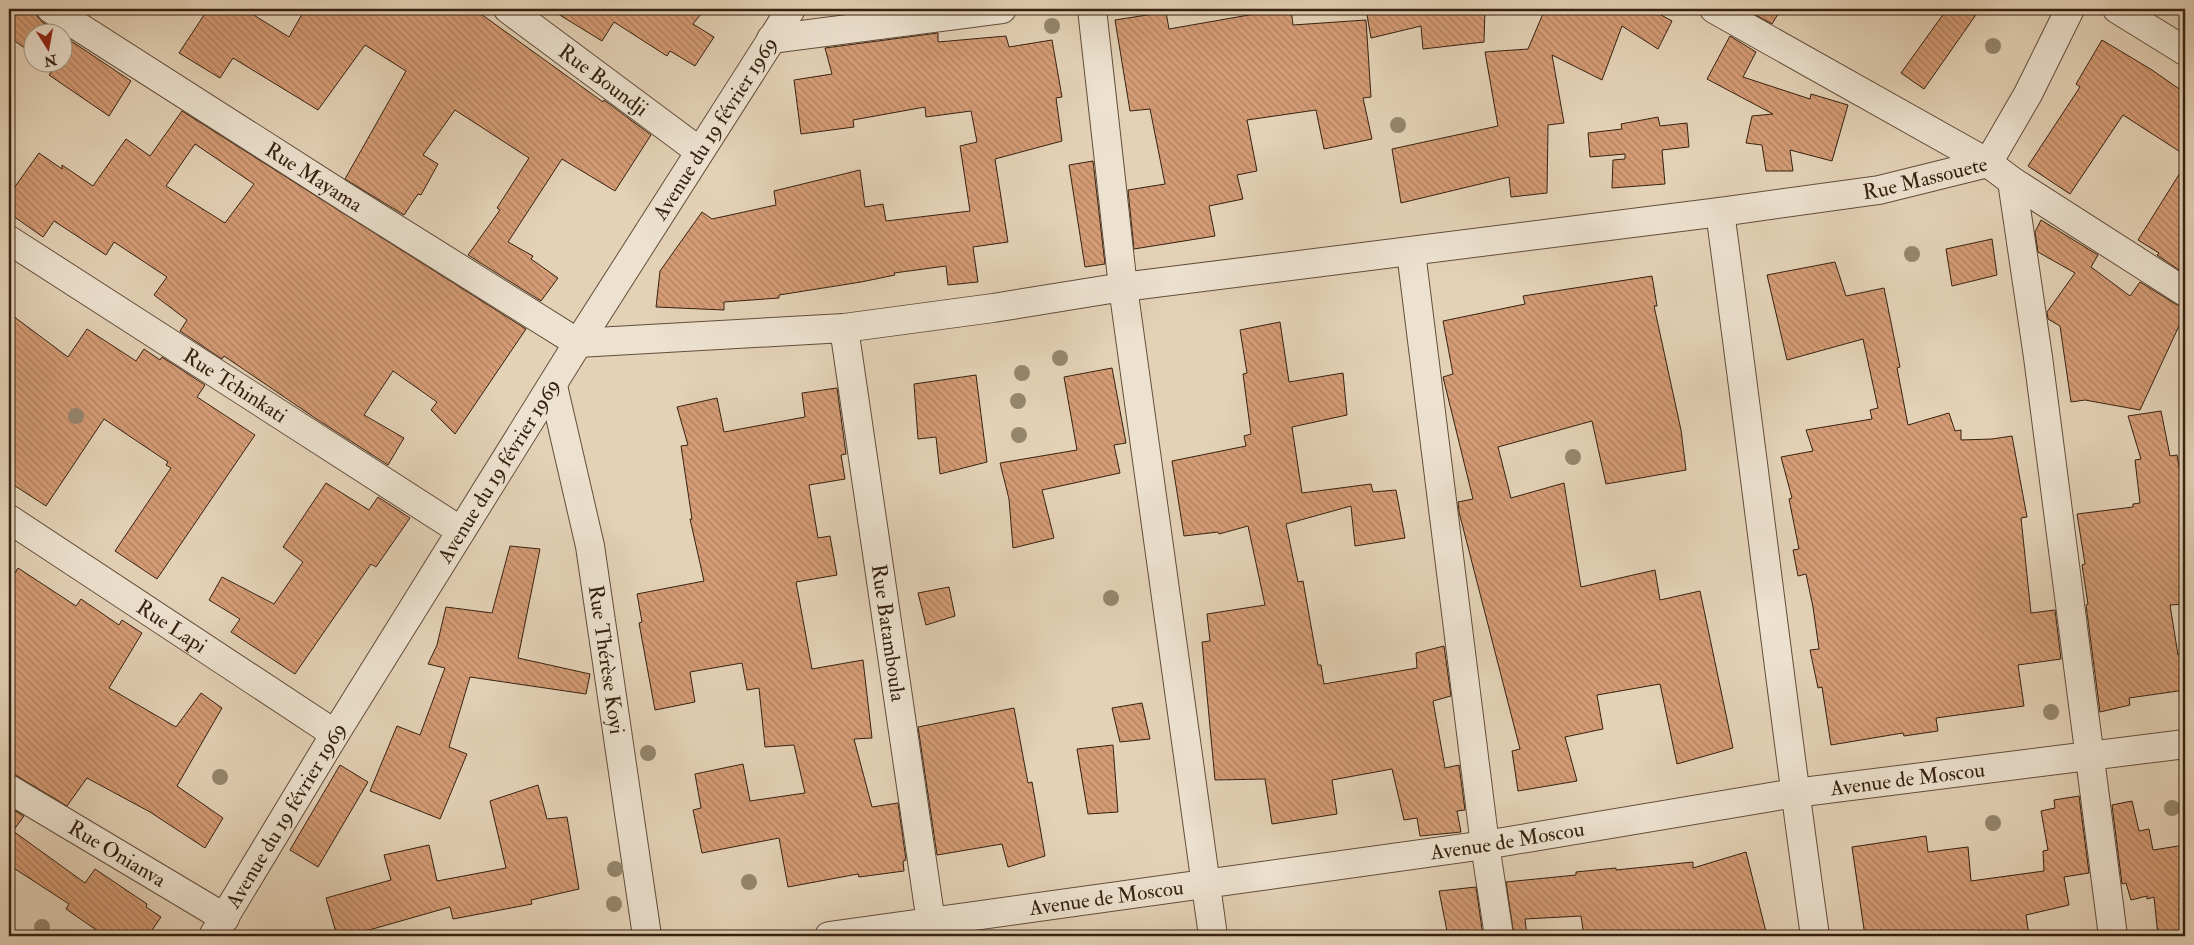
<svg xmlns="http://www.w3.org/2000/svg" width="2194" height="945" font-family="'IM FELL Double Pica',serif">
<defs>
<pattern id="building-back-hatch" width="6" height="6" patternUnits="userSpaceOnUse" patternTransform="scale(1.25)"><rect width="6" height="6" fill="#d59c76"/><path d="M-1 5l2 2M0 0l6 6M5-1l2 2" fill="none" stroke="#ae7f5f"/></pattern>
</defs>
<rect width="100%" height="100%" fill="#e4d2b7"/>
<filter id="stains"><feTurbulence type="fractalNoise" baseFrequency=".004" numOctaves="4"/><feColorMatrix values="0 0 0 0 .2 0 0 0 0 .09 0 0 0 0 .02 0 0 0 .5 -.17"/></filter>
<radialGradient id="worn" r=".72"><stop offset=".6" stop-color="#630" stop-opacity="0"/><stop offset="1" stop-color="#630" stop-opacity=".3"/></radialGradient>
<path fill="url(#building-back-hatch)" stroke="#362110" fill-rule="evenodd" d="M9 9H35L37 16 42 22 59 32H32V53L9 37Z
M208 9H244L289 37 305 9H474L603 102 604 100 651 135 615 191 562 159 508 242 533 256 531 259 558 278 541 301 468 255 500 210 497 208 529 158 455 110 423 155 438 164 421 195 418 194 404 215 345 179 406 71 365 45 318 110 233 58 220 78 179 53Z
M550 9H705L693 24 714 37 695 66 670 51 667 56 614 22 602 41Z
M1283 9H1291L1293 25 1366 20 1371 97 1363 98 1372 139 1324 149 1316 110 1247 120 1257 171 1237 175 1243 199 1209 206 1215 236 1134 249 1128 190 1165 184 1150 109 1130 111 1115 20 1166 12 1169 29Z
M1366 9H1485L1484 42 1423 49 1421 26 1371 38Z
M1545 9H1650L1672 21 1658 49 1622 26 1602 80 1552 55 1564 123 1548 125 1547 193 1511 197 1509 177 1401 203 1392 149 1498 126 1485 52 1528 49Z
M1745 9H1781L1772 24Z
M1947 9H1980L1924 89 1901 73Z
M938 33V42L1006 36 1009 47 1052 40 1062 97 1056 98 1062 141 995 159 1008 242 973 247 978 282 948 285 946 266 894 273 895 275 861 282 779 295V298L724 302V310L656 307 660 271 702 212 712 219 776 205 774 191 860 170 865 207 883 204 886 221 970 211 960 146 977 142 971 111 926 117 925 107 853 120 854 127 801 134 794 80 832 74 825 48Z
M62 35 131 81 109 116 49 75 54 68 47 62H62Z
M1730 36 1756 52 1743 77 1810 99 1811 94 1848 105 1832 161 1790 150 1793 171H1766L1762 145 1746 143 1752 116 1773 114 1707 79Z
M2102 40 2152 70 2185 93V155L2123 115 2070 194 2028 166 2080 87 2076 84Z
M182 111 526 329 455 434 431 410 437 402 393 371 364 415 404 438 388 465 318 420 224 356 222 359 180 331 187 320 154 295 167 277 114 242 106 255 54 221 43 237 9 213V195L39 153 62 169V165L93 186 126 139 150 156ZM195 144 254 184 225 223 166 186Z
M1658 117 1660 126 1687 123 1689 147 1662 150 1665 184 1612 188 1613 160 1625 159V154L1590 157 1588 133 1622 129 1621 124Z
M1093 161 1105 264 1085 267 1069 165Z
M2185 165V274L2157 255 2159 253 2138 240Z
M2041 220 2098 255 2091 267 2130 296 2140 282 2177 305 2185 307V313L2140 410 2085 400 2071 402 2060 326 2048 319 2047 312 2075 273 2038 252 2035 232Z
M1992 239 1997 275 1952 286 1946 249Z
M1835 262 1846 296 1884 288 1900 367 1897 368 1908 425 1949 413 1955 431 1961 430V440L1992 439 2012 436 2027 517 2021 518 2031 613 2055 610 2061 659 2018 665 2024 706 1936 718 1938 731 1904 736 1903 733 1831 745 1822 687 1818 688 1810 650 1819 649 1813 607 1806 574 1798 576 1793 550 1799 549 1789 499 1792 498 1781 457 1813 451 1806 430 1872 419 1870 410 1878 408 1863 339 1787 360 1767 275Z
M1652 276 1657 306H1654L1681 430 1686 470 1606 484 1592 421 1498 447 1511 498 1564 483 1581 587 1655 570 1660 600 1700 591 1733 748 1677 764 1660 684 1597 695 1603 729 1565 737 1577 781 1518 791 1512 751 1520 749 1459 512 1458 502 1473 499 1443 377 1453 374 1443 321 1525 304 1523 296Z
M9 313 68 357 87 329 136 361 144 349 160 360 162 357 205 385 197 397 255 435 157 579 115 551 171 468 166 465 168 462 104 419 46 506 9 482Z
M1280 322 1289 382 1343 373 1347 415 1292 427 1302 493 1371 484 1373 492 1396 490 1405 538 1355 546 1351 506 1286 524 1298 582 1303 581 1318 665H1321L1324 684 1417 668 1416 653 1444 646 1451 696 1433 701 1445 768 1459 765 1465 810 1457 811 1461 832 1420 836 1417 818 1404 820 1392 769 1332 780 1337 814 1272 824 1265 779 1215 780 1202 642 1210 641 1207 614 1265 605 1248 526 1219 534 1218 532 1184 536 1172 461 1246 446 1244 436 1251 434 1243 374 1247 373 1240 330Z
M1112 368 1126 443 1114 445 1120 473 1042 490 1054 538 1013 548 1009 499 1000 463 1077 450 1064 377Z
M976 375 987 462 940 474 936 437 918 439 914 384Z
M837 388 846 454 841 455 845 479 809 485 818 538 830 536 837 575 796 582 812 669 863 660 872 738 854 739 872 807 898 803 906 860 903 861 904 871 859 877 858 874 788 887 779 838 702 853 693 810 701 808 695 774 743 764 750 801 805 793 794 745 765 747 759 688 747 690 742 663 690 672 695 702 655 710 639 623 642 622 637 594 704 581 690 519H692L681 446 688 445 677 407 717 398 724 432 805 417 802 393Z
M2161 411 2170 456 2177 455 2184 495H2179L2185 517V604L2170 605 2178 655 2185 654V690L2129 698 2130 705 2100 712 2086 605 2088 604 2082 565 2085 564 2077 514 2133 507V504L2140 503 2135 460 2141 459 2128 416Z
M326 483 369 510 378 497 410 518 376 567 371 564 295 674 231 632 240 619 209 600 222 577 274 604 303 562 283 547Z
M510 546 540 549 518 658 590 674 586 694 470 677 449 747 467 754 440 819 370 791 397 726 420 735 445 668 428 664 437 645 446 607 492 613Z
M18 568 76 606 81 599 119 625 122 620 142 633 109 688 176 727 201 693 222 708 177 786 223 818 205 848 150 812 87 778 67 806 17 776 9 773V583Z
M949 587 955 616 926 625 918 593Z
M1142 703 1150 739 1120 742 1112 708Z
M1014 708 1028 783 1032 782 1045 856 1008 867 1002 844 937 855 918 727Z
M1113 745 1118 812 1088 814 1077 749Z
M340 765 368 782 318 867 290 850Z
M538 785 547 819 567 817 579 889 531 900 532 904 453 919 450 907 348 936H337L326 898 391 880 384 855 429 845 437 881 506 868 490 801Z
M2079 796 2089 873 2064 877 2069 905 2026 915 2029 936H1865L1852 847 1926 836 1928 852 1968 847 1971 881 2044 871 2043 851 2048 850 2041 811 2055 808 2054 800Z
M2132 801 2139 831 2149 829 2153 850 2185 845 2184 936H2158L2154 897 2147 899V896L2131 900 2126 883 2122 884 2112 805Z
M9 807 24 816 13 831 85 883 95 869 147 904 146 907 161 917 148 936H105L66 909 69 904 9 865Z
M1746 852 1767 936H1584L1581 916 1525 919 1527 936H1514L1506 882 1576 875V872L1616 868V870L1693 862V868Z
M1476 887 1483 936H1448L1439 891Z"/>
<g fill="none" stroke-linecap="round" stroke-linejoin="round">
<defs>
<g id="minor">
<path id="s1" d="M51 9 353 202 578 343 844 328 993 308 1123 287 1720 212 1879 190 1988 163 2028 94 2070 9"/>
<path id="s2" d="M508 9 699 151"/>
<path d="M1092 9 1123 287 1213 936"/>
<path d="M1714 9 1988 163 2012 181 2185 292"/>
<path d="M2117 9 2185 51"/>
<path d="M771 39 1002 9"/>
<path d="M2012 181 2038 357 2113 936"/>
<path d="M1720 212C1753 454 1781 695 1815 936"/>
<path id="s3" d="M9 240 461 531"/>
<path d="M1411 252 1485 845 1499 936"/>
<path id="s4" d="M844 328 933 936"/>
<path id="s5" d="M553 386 590 546 647 936"/>
<path id="s6" d="M9 519 335 734"/>
<path id="s7" d="M9 789 225 918"/>
<path id="s8" d="M213 936 335 734 578 343 791 9"/>
<path id="s9" d="M829 936 1485 845 1795 793 2185 744"/>
</g>
</defs>
<use href="#minor" stroke="#624d3a" stroke-width="30"/>
<use href="#minor" stroke="#ede2d0" stroke-width="28"/>
</g>
<g fill="#95866d">
<circle cx="1052" cy="26" r="8"/>
<circle cx="1993" cy="46" r="8"/>
<circle cx="1398" cy="125" r="8"/>
<circle cx="1912" cy="254" r="8"/>
<circle cx="1060" cy="358" r="8"/>
<circle cx="1022" cy="373" r="8"/>
<circle cx="1018" cy="401" r="8"/>
<circle cx="76" cy="416" r="8"/>
<circle cx="1019" cy="435" r="8"/>
<circle cx="1573" cy="457" r="8"/>
<circle cx="1111" cy="598" r="8"/>
<circle cx="2051" cy="712" r="8"/>
<circle cx="648" cy="753" r="8"/>
<circle cx="220" cy="777" r="8"/>
<circle cx="2172" cy="808" r="8"/>
<circle cx="1993" cy="823" r="8"/>
<circle cx="615" cy="869" r="8"/>
<circle cx="749" cy="882" r="8"/>
<circle cx="614" cy="904" r="8"/>
<circle cx="42" cy="927" r="8"/>
</g>
<g text-anchor="middle" stroke-width="4" stroke-linejoin="round" paint-order="stroke">
<g font-size="21" fill="#362110" stroke="#ede2d0">
<text dy="7" stroke="none"><textPath href="#s2" startOffset="119">Rue Boundji</textPath></text>
<text dy="7" stroke="none"><textPath href="#s8" startOffset="951">Avenue du 19 février 1969</textPath></text>
<text dy="7" stroke="none"><textPath href="#s1" startOffset="1982">Rue Massouete</textPath></text>
<text dy="7" stroke="none"><textPath href="#s1" startOffset="312">Rue Mayama</textPath></text>
<text dy="7" stroke="none"><textPath href="#s3" startOffset="269">Rue Tchinkati</textPath></text>
<text dy="7" stroke="none"><textPath href="#s8" startOffset="546">Avenue du 19 février 1969</textPath></text>
<text dy="7" stroke="none"><textPath href="#s6" startOffset="195">Rue Lapi</textPath></text>
<text dy="7" stroke="none"><textPath href="#s4" startOffset="308">Rue Batamboula</textPath></text>
<text dy="7" stroke="none"><textPath href="#s5" startOffset="279">Rue Thérèse Koyi</textPath></text>
<text dy="7" stroke="none"><textPath href="#s9" startOffset="1090">Avenue de Moscou</textPath></text>
<text dy="7" stroke="none"><textPath href="#s8" startOffset="141">Avenue du 19 février 1969</textPath></text>
<text dy="7" stroke="none"><textPath href="#s9" startOffset="685">Avenue de Moscou</textPath></text>
<text dy="7" stroke="none"><textPath href="#s7" startOffset="126">Rue Onianva</textPath></text>
<text dy="7" stroke="none"><textPath href="#s9" startOffset="280">Avenue de Moscou</textPath></text>
</g>
</g>
<rect width="2194" height="945" fill="none" stroke="#e4d2b7" stroke-width="30"/>
<rect x="10" y="10" width="2174" height="925" fill="none" stroke="#362110" stroke-width="2.5"/>
<rect x="15" y="15" width="2164" height="915" fill="none" stroke="#362110"/>
<g transform="translate(48 48) rotate(169)"><circle r="24" fill="#ede2d0" stroke="#a49583"/>
<path d="M0-4L9 19L0 12L-9 19Z" fill="#8f2418"/>
<text y="-8" font-size="14" font-weight="bold" text-anchor="middle" fill="#362110">N</text>
</g>
<rect width="100%" height="100%" filter="url(#stains)"/>
<rect width="100%" height="100%" fill="url(#worn)"/>
</svg>
